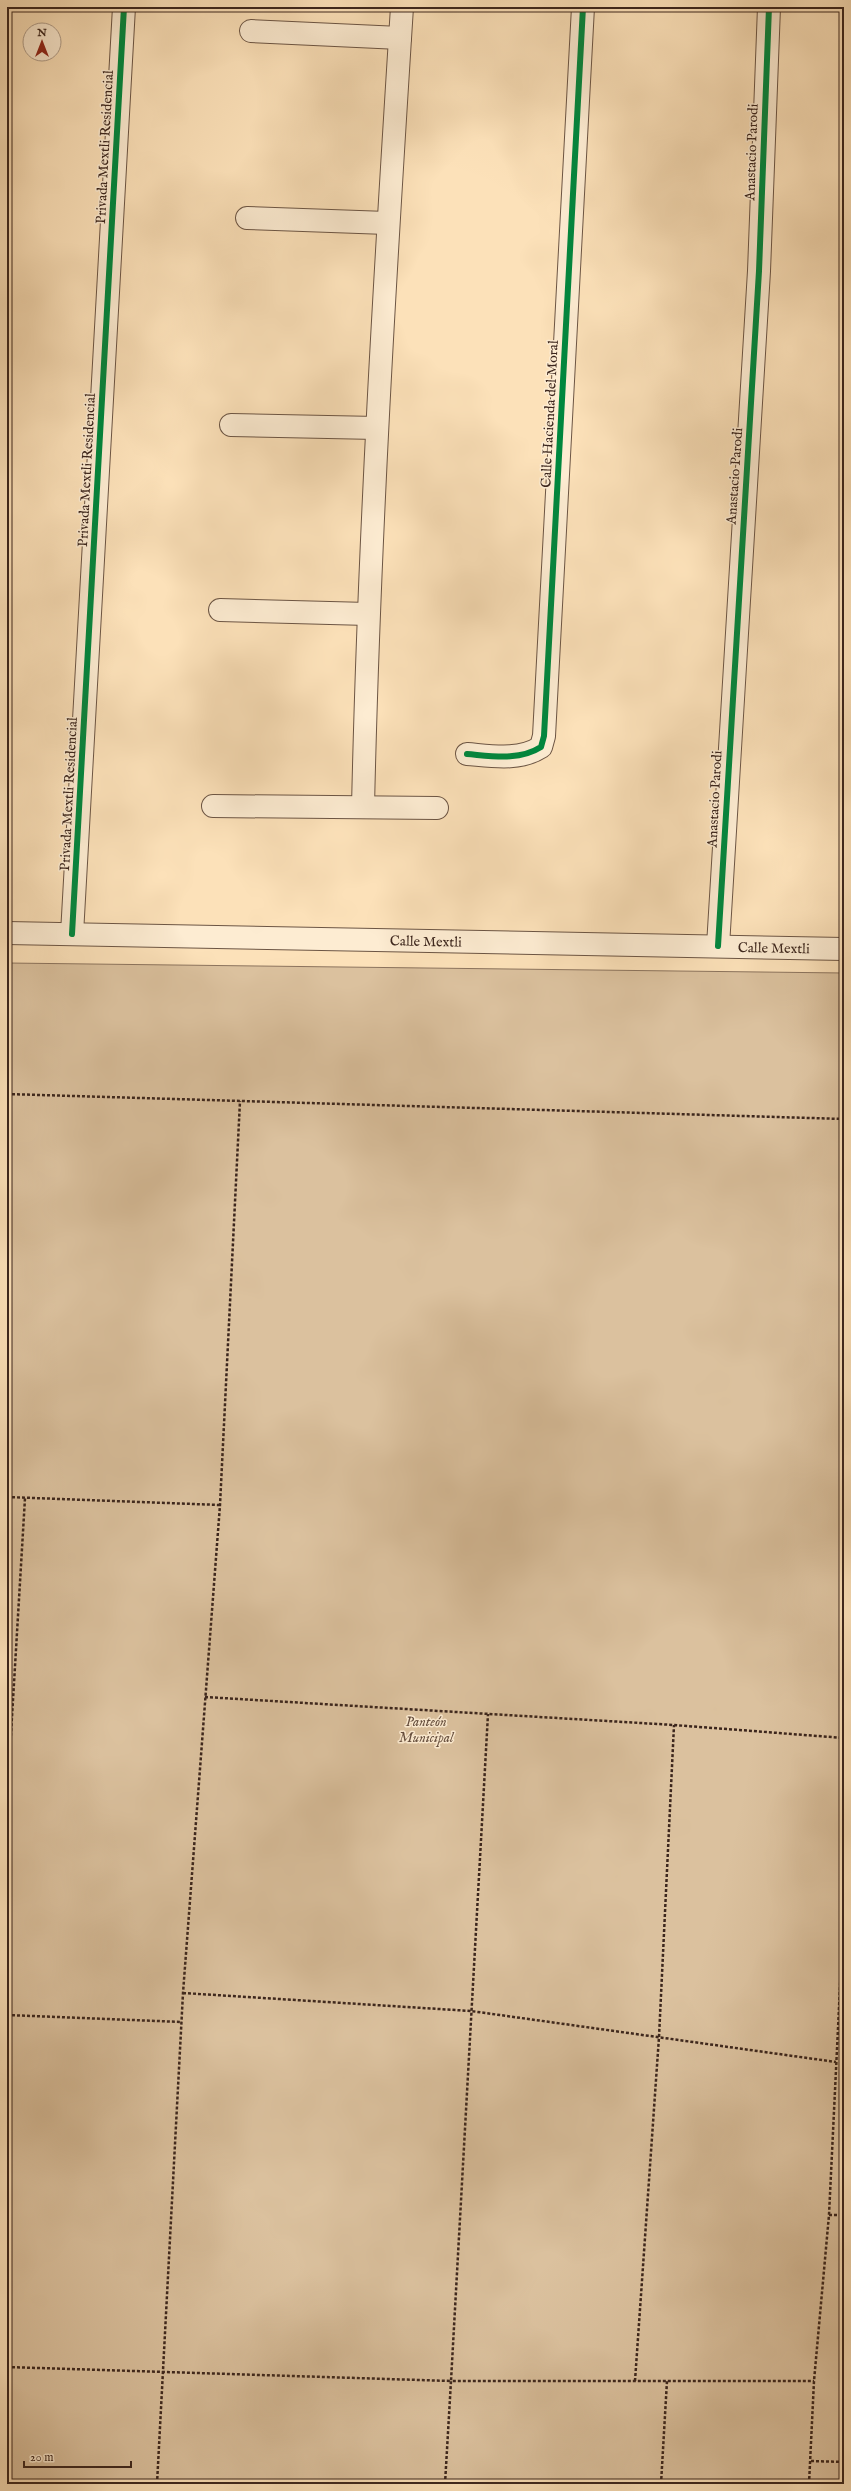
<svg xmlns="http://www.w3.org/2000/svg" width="851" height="2491" font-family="'IM FELL English',serif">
<rect width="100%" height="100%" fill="#fce1b9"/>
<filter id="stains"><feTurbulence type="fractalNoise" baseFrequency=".005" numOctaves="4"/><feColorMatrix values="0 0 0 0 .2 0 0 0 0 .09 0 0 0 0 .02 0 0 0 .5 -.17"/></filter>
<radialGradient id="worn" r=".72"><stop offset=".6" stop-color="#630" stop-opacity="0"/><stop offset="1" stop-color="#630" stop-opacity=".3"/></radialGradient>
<path fill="#dbc19e" stroke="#8c745e" d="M7 963 844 973V2484H7Z"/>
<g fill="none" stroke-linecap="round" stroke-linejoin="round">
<defs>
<g id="minor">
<path d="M251 31 400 38"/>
<path d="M247 218 387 223"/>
<path d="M231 425 377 428"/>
<path d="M220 610 368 614"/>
<path d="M467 754C492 756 519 761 541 747L544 736 583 7"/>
<path d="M213 806 437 808"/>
<path d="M363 807C369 540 385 274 402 7"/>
<path id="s1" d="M7 933 844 949"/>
<path d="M72 934 124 7"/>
<path d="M718 946 759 271 769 7"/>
</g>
</defs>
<use href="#minor" stroke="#6c5544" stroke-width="24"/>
<path stroke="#3c261d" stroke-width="2.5" stroke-dasharray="3 2" stroke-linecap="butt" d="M7 1094 844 1119
M7 1497 220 1505
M205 1697 674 1725 844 1738
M7 1801 25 1498
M183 1993 471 2011 836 2062
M7 2015 182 2022
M829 2215H844
M7 2367 451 2381 488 1714
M635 2381 659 2037 674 1725
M811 2461 844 2462
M157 2484 183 1993 220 1505 240 1101
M445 2484 451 2381H814
M661 2484 667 2381
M809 2484 814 2381 829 2215 844 1904"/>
<use href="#minor" stroke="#fdecd2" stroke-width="22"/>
<defs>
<path id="cycleway" d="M467 754C492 756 519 761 541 747L544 736 583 7
M72 934 124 7
M718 946 759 271 769 7"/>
</defs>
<use href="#cycleway" stroke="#fdecd2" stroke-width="8"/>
<use href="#cycleway" stroke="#00873e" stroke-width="6"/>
</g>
<g text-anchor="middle" stroke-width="3" stroke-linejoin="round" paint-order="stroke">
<g font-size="14" fill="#3c261d" stroke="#fdecd2">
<text transform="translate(104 147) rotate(-87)" y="5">Privada Mextli Residencial</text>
<text transform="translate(751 152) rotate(-88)" y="5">Anastacio Parodi</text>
<text transform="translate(549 414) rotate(-87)" y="5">Calle Hacienda del Moral</text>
<text transform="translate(86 470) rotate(-87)" y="5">Privada Mextli Residencial</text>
<text transform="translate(734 476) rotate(-86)" y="5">Anastacio Parodi</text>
<text transform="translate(68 794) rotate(-87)" y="5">Privada Mextli Residencial</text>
<text transform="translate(714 799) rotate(-87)" y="5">Anastacio Parodi</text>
<text dy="5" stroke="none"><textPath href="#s1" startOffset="419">Calle Mextli</textPath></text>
<text dy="5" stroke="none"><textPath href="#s1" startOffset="767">Calle Mextli</textPath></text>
</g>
<g font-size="14" font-style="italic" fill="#644d3d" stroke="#fdecd2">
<text x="426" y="1726">Panteón<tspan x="426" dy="16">Municipal</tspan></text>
</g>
</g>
<rect width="851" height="2491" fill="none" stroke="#fce1b9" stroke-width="24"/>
<rect x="8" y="8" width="835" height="2475" fill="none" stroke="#3c261d" stroke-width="2"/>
<rect x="12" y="12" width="827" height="2467" fill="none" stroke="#3c261d"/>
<g transform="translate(42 42)"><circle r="19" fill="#fdecd2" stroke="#b09d8a"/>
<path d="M0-3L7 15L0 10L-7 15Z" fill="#8f2418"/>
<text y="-6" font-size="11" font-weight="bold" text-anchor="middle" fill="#3c261d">N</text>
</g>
<path d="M24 2461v6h107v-6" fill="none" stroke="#3c261d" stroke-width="2"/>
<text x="30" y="2461" font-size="12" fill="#3c261d" stroke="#fdecd2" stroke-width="3" paint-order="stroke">20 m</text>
<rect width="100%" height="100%" filter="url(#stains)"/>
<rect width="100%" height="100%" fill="url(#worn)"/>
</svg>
